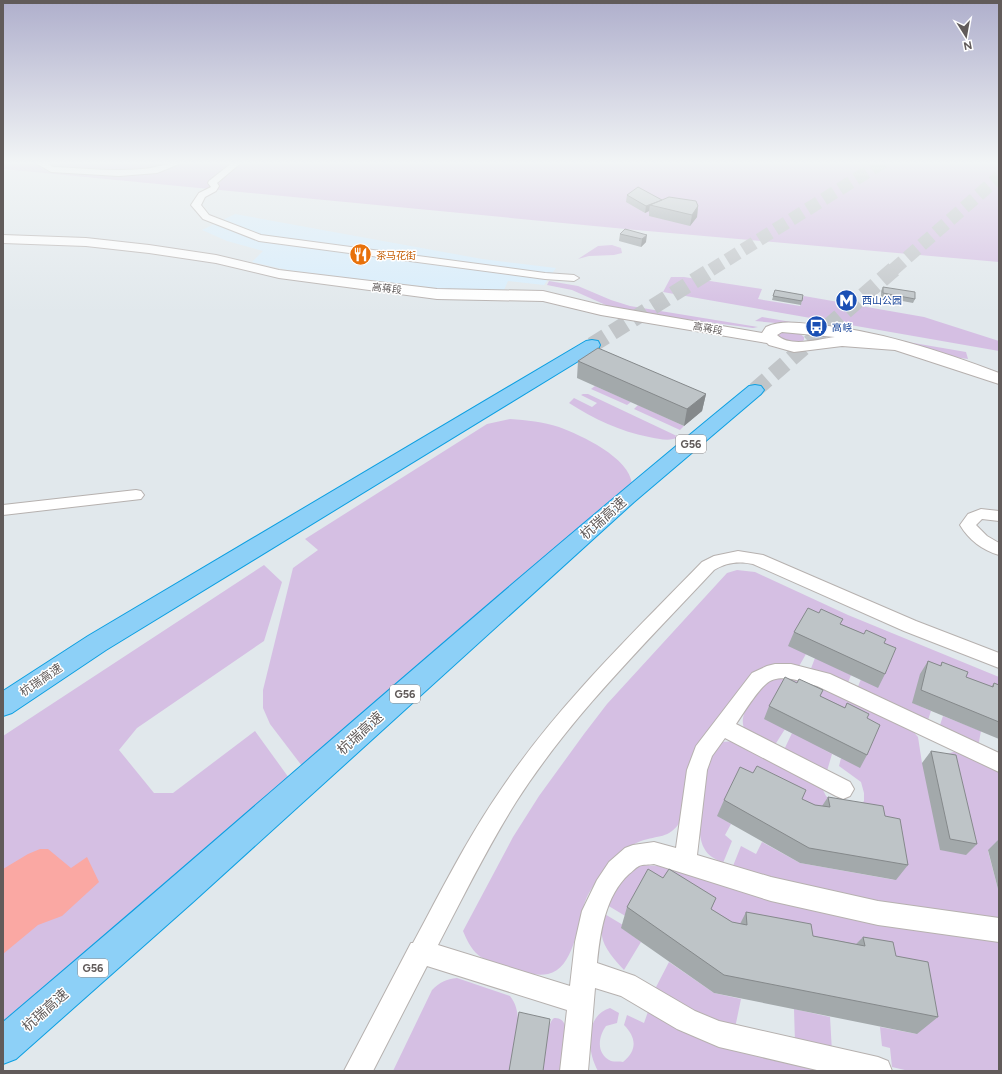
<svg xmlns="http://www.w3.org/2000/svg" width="1002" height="1074" font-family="Figtree,'Noto Sans SC',sans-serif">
<rect width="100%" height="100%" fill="#e1e8ec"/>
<path fill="#d7edfc" d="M235 214 482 259 556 268 544 285 508 281 504 290 463 291 292 271 252 262 263 251 227 241 202 230Z"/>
<path fill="#d5bfe3" d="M3 162H999V262L636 230 3 169Z
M612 245 621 248 622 253 614 255 589 256 578 259 598 246Z
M671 277H684L762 289 758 299 800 306 804 296 924 317 999 341V351L663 292Z
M549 281 578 286 611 300 630 306 758 327 753 328 669 317 608 306 572 290 547 285Z
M762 317 966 352 968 359 953 357 819 327 755 321Z
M778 331 799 333 804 337V340L800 343 779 340 776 333Z
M595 386 631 402 627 405 591 389Z
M583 394H588L679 437C669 442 660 439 649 437 619 431 594 419 569 403L574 398 592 407 597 403 581 395Z
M638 405 684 426 680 430 634 409Z
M510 419C527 420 543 422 559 427 581 435 630 458 632 484L302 766 270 724 263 708V690L293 568 318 550 305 539 487 424Z
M264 565 282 582 264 641 137 728 119 750 154 793H173L255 731 289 778 3 1023V736Z
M737 570 755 572 848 615 999 677V701L913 703 931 711 927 723 857 689 861 679 878 687 806 654 798 668C778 666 769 663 752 675L698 745 680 822C669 839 658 835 641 841 627 846 612 862 602 874 595 883 587 894 584 905 577 926 574 968 548 974 535 977 522 971 510 968 483 960 474 958 463 931L513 837 539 796 584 734 607 704 727 573Z
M815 658 851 675 847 685 810 671Z
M795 676 911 729 918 737 922 763 956 751 999 769V852L988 851 999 893V918L872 900 795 884 733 866 741 846 756 854 762 842 800 863 895 880 718 816 731 824 725 835 732 841 723 863C715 859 708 856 704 848 694 831 701 774 709 756 712 751 717 746 721 742L737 741 819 782 826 796 835 804 858 808 864 801V793L861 782 839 766 841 758 860 768 764 719 785 729 773 748C766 745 758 741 751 737 729 720 757 693 768 678Z
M943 716 981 731 978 747 939 728Z
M792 733 832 754 827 771 783 752Z
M643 865 658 866 790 904 999 942V1071H909L892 1067 890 1048 882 1046 880 1027 917 1034 627 917 607 905 628 871Z
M603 913 623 925 622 928 641 942 624 970C606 950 597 940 603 913Z
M669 962 714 993 741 999 735 1028 711 1022 654 991Z
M457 978 510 996C526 1016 514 1048 510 1071H393L432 990C440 982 446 979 457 978Z
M650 1006 846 1071H598C587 1052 584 1016 610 1008L619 1013 617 1023 606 1026C598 1037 596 1054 611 1061 614 1062 620 1061 623 1062 638 1050 636 1037 624 1025L627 1015 644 1023Z
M794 1009 830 1017 832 1052 795 1043Z
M554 1018C558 1018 562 1019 564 1023 570 1033 564 1059 563 1071H543C545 1059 545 1025 554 1018Z"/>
<path fill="#faa8a3" d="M40 849H48L71 868 87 857 99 882 62 916 38 925 3 954V869L28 854Z"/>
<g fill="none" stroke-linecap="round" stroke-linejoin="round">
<path stroke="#c1c5c8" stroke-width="13" stroke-dasharray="13 6" stroke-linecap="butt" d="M711 270 883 162
M893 270 999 177"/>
<path stroke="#c1c5c8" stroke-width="16" stroke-dasharray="16 8" stroke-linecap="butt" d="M592 345 713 269
M755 390 894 269"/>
<defs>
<path id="street" d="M34 162H45L53 167C82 168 112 172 142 169 157 168 169 162 184 162L157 173 119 176 51 172Z
M233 162H242L217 183 219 186 216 191 205 197 201 205 209 215 261 235 545 273 574 275 579 278 574 281 545 279 259 241 203 219 191 205 199 193 211 187 208 183 209 181Z
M136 490 141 491 144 495 141 499 3 515V505Z
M981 509 999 511V521L982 519 976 525 987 536 999 543V555C982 550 969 540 960 525L968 514Z
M738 551 763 555 916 621 999 653V668L904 631 753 564C739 561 727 562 714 570 645 644 571 716 516 802 487 848 463 897 438 945L570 986 575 942 582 911 597 880 609 862 625 848 633 845 654 842 676 848 687 770 696 746 752 673 767 666 775 664H791L830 674 999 753V772L817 686C803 682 779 672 766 684 757 691 743 714 736 724L850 782 854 789 850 796 843 799 836 796 725 738 712 756 707 770 697 855 771 877 878 901 999 918V942L878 925 771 901 654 864C649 865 643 864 639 866 635 868 632 872 629 874 605 896 600 933 597 963L635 976 695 1011 719 1021 878 1057 888 1061 892 1071H821L719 1047 677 1029 621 996 595 988 588 1071H560L567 1010 427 966 373 1071H344L411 943H413C441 891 468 837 502 788 559 704 632 634 702 562L714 556Z"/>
<path id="secondary" d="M3 235 86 238 149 245 216 255 279 270 437 289 543 291 601 305 762 333 766 327C781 320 796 323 811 324 876 330 939 350 999 373V384L895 350 842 346 794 352 769 345 767 343 601 315 543 301 437 299 279 278 216 263 149 253 86 246 3 243ZM782 332 835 337C819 339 790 348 777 335Z"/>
<path id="highway" d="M592 340 598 341 600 345 598 349 106 650 12 713 3 716V691L88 636 586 341Z
M755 385 761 386 764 390 761 394 634 502 193 902 16 1059 3 1064V1022C252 811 496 593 749 386Z"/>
</defs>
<use href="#street" stroke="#b6b1af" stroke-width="2"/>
<use href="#secondary" stroke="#b6b0ae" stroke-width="2"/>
<use href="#highway" stroke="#0c9fe1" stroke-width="2"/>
<use href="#street" fill="#fff" fill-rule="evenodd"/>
<use href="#secondary" fill="#fff" fill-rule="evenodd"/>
<use href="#highway" fill="#8dd0f7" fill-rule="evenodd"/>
</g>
<path fill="#a3a9ab" d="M627 195 698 206 697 217 690 226 649 216V211L645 213 626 202Z
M625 229 646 242 641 247 619 241 620 234Z
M883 287 915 299 913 303 881 297V291Z
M775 290 803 295 801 305 772 300Z
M578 361 706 394 702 411 684 426 577 378Z
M841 624 884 643 885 674 878 688 788 646 794 632Z
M928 661 940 666 942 662 966 677 991 687 994 683 999 685V739L912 703 920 674Z
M820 696 867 718V755L860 768 764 719 769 706Z
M931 751 977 844 966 855 940 850 922 763Z
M753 773 802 799 815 805 822 806 828 797 885 816 908 865 896 880 800 863 717 816 724 800Z
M999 839V893L988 850Z
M663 878 716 898 711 909 732 922 740 924 746 912 813 936 856 944 863 937 896 956 938 1017 917 1034 714 993 621 928 627 907Z"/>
<path fill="#85898b" d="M662 201 650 205 649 211 645 213 646 206Z
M698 206 697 217 690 226 692 215Z
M647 235 646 242 641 247 642 239Z
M706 394 702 411 684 426 687 409Z"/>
<path fill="#bec4c7" stroke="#85898b" d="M638 187 662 200 646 206 627 195Z
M669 197 696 201 698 206 692 215 650 205Z
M625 229 647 235 642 239 620 234Z
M883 287 915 292V299L883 293Z
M775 290 803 295 802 301 773 296Z
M598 348 706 394 687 409 578 361Z
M808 608 819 613 821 609 843 619 840 624 864 634 866 630 886 639 884 643 896 648 885 674 794 632Z
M928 661 941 666 942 662 968 672 966 677 993 687 994 683 999 685V722L921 690Z
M785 677 797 683 799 679 823 690 820 696 845 708 847 703 869 714 867 718 880 725 867 755 769 706Z
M931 751 956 755 977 844 950 839Z
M757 766 806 790 802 799 815 805 830 807 828 797 883 806 885 816 900 819 908 865 809 848 724 800 740 767 753 773Z
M648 869 663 878 669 869 716 898 711 909 732 922 747 925 746 912 811 924 813 936 865 946 863 937 893 942 896 956 928 962 938 1017 724 975 627 907Z
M519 1012 550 1019 543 1071H509Z"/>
<linearGradient id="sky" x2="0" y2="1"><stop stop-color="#afafcc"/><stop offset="0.52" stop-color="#f2f5f6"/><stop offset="1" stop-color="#f2f5f6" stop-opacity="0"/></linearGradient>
<rect width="1002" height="313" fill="url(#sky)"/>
<defs>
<symbol id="restaurant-disc" viewBox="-11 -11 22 22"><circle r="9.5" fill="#e8710a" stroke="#fff"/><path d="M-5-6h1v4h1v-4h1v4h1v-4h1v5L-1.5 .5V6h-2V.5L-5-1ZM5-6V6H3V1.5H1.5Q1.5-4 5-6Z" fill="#fff"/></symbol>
<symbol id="metro-disc" viewBox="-11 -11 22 22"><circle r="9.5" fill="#1a4fb4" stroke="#fff"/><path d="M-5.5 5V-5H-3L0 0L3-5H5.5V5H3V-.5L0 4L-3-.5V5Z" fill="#fff"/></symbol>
<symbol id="bus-disc" viewBox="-11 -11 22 22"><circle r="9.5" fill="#1a4fb4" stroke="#fff"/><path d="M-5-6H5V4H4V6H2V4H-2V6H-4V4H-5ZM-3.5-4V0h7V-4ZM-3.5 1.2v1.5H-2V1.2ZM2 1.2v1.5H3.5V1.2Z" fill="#fff"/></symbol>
</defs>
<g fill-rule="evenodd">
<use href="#restaurant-disc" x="348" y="242" width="25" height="25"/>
<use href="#metro-disc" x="834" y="288" width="25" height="25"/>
<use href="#bus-disc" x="804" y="314" width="25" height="25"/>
</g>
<g text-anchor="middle" stroke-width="3" stroke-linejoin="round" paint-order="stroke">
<g font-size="10" fill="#c56008" stroke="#fff" text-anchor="start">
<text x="376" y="259">茶马花街</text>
</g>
<g font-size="10" fill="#615b5a" stroke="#fff">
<text transform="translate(387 288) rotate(7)" y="4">高蒋段</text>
<text transform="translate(708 328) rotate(10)" y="4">高蒋段</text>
</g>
<g font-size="10" fill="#164399" stroke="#fff" text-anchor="start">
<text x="862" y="304">西山公园</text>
<text x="832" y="331">高峣</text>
</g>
<g fill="#fff" stroke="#908c8c" stroke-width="1">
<rect x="676" y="435" width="30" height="18" rx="3"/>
<rect x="390" y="685" width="30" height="18" rx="3"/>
<rect x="78" y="959" width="30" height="18" rx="3"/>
</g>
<g font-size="11" font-weight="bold" fill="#615b5a">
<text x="691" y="448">G56</text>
<text x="405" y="698">G56</text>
<text x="93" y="972">G56</text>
</g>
<g font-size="12" fill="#615b5a" stroke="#fff">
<text transform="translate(41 680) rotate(-34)" y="4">杭瑞高速</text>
</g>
<g font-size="14" fill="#615b5a" stroke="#fff">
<text transform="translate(603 518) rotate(-41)" y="5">杭瑞高速</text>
<text transform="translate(360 733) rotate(-42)" y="5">杭瑞高速</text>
<text transform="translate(45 1010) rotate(-41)" y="5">杭瑞高速</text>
</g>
</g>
<rect width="1002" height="1074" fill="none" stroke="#615b5a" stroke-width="8"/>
<g transform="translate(966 36) rotate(169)" stroke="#ffffff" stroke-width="3" paint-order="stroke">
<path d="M0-3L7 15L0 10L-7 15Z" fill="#615b5a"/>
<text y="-6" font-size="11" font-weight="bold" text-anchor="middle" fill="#615b5a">N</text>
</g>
</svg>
